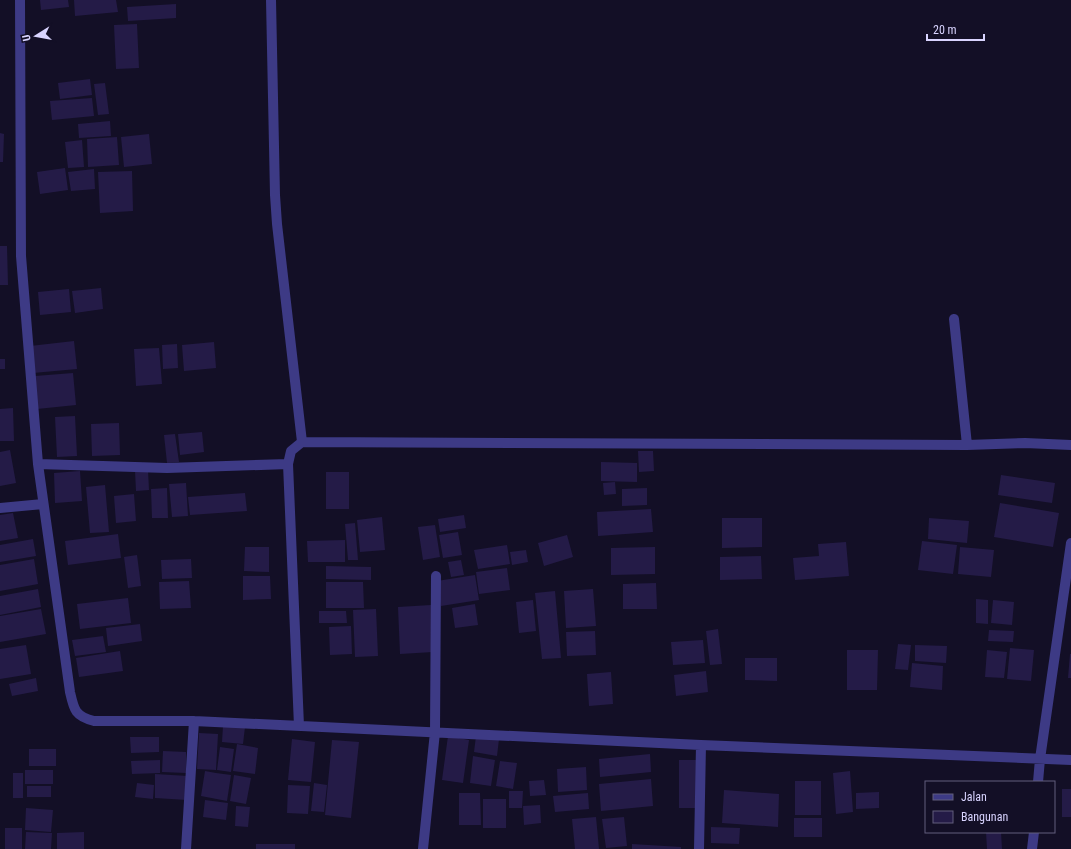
<svg xmlns="http://www.w3.org/2000/svg" width="1071" height="849" font-family="'Roboto Condensed',sans-serif">
<rect width="100%" height="100%" fill="#130f26"/>
<path fill="#241b47" d="M40 0H68L69 7 41 10Z
M74 0H116L118 12 75 16Z
M176 4V18L128 21 127 7Z
M137 24 139 68 116 69 114 25Z
M90 79 92 95 60 99 58 83Z
M105 83 109 114 98 115 94 84Z
M92 98 94 116 52 120 50 101Z
M110 121 111 136 79 138 78 124Z
M0 133 4 134 3 162H0Z
M149 134 152 164 124 167 121 137Z
M117 137 119 165 88 167 87 139Z
M82 140 84 167 68 168 65 142Z
M65 168 68 190 40 194 37 172Z
M94 169 95 189 71 191 68 172Z
M132 171 133 211 100 213 98 172Z
M0 246H7L8 285H0Z
M101 288 103 309 75 313 72 291Z
M69 289 71 312 40 315 38 292Z
M74 341 77 369 33 373 30 346Z
M214 342 216 368 184 371 182 345Z
M177 344 178 368 163 369 162 345Z
M159 348 162 384 136 386 134 349Z
M0 359H5V369H0Z
M73 373 76 405 37 409 35 376Z
M13 408 14 441H0V409Z
M75 416 77 456 57 457 55 417Z
M119 423 120 455 92 456 91 424Z
M202 432 204 452 180 455 178 434Z
M175 434 179 462 167 463 164 435Z
M10 450 16 483 0 486V452Z
M638 451H653L654 471 639 472Z
M601 462 637 463V482L601 481Z
M148 470 149 490 136 491 135 471Z
M80 471 82 501 55 503 54 473Z
M326 472H349V509H326Z
M1001 475 1055 483 1052 503 998 495Z
M615 482 616 494 604 495 603 483Z
M186 483 188 516 172 517 169 484Z
M105 485 109 532 90 533 86 487Z
M167 488 168 518H152L151 489Z
M647 488V505L622 506V489Z
M245 493 247 511 190 515 188 497Z
M134 494 136 521 116 523 114 496Z
M1000 503 1059 513 1053 547 994 537Z
M651 509 653 532 598 536 597 512Z
M13 513 18 538 0 541V515Z
M464 515 466 528 440 532 438 519Z
M382 517 385 550 360 552 357 520Z
M722 518H762V547L722 548Z
M929 518 969 521 967 543 928 539Z
M355 523 358 560H348L345 524Z
M435 525 440 557 423 560 418 527Z
M458 532 462 555 443 558 439 535Z
M118 534 121 558 68 565 65 541Z
M567 535 573 557 544 566 538 543Z
M33 539 36 556 0 562V545Z
M345 540V562H308L307 541Z
M922 541 957 545 953 574 918 570Z
M846 542 849 576 795 580 793 558 819 556 818 544Z
M507 545 510 564 478 569 474 550Z
M245 547H269V572L244 571Z
M655 547V574L611 575V548Z
M960 547 994 550 991 577 958 574Z
M526 550 528 562 512 565 510 552Z
M137 555 141 586 128 588 124 557Z
M761 556 762 579 720 580V557Z
M34 559 38 584 0 591V565Z
M191 559 192 578 162 579 161 560Z
M461 560 464 575 451 577 448 562Z
M326 566 371 567V580L326 579Z
M507 568 510 590 479 594 476 572Z
M475 575 479 600 441 606 437 581Z
M243 576H270L271 599 243 600Z
M189 581 191 608 160 609 159 582Z
M326 582H363L364 608H326Z
M656 583 657 609H623V584Z
M38 589 41 607 0 615V596Z
M593 589 596 626 566 628 564 591Z
M555 591 561 658 542 659 535 593Z
M128 598 131 623 80 629 77 604Z
M976 599 988 600V624L976 623Z
M533 600 536 631 519 633 516 602Z
M993 600 1014 602 1012 625 991 623Z
M475 604 478 625 455 628 452 608Z
M431 605 433 652 400 654 398 607Z
M41 609 46 634 0 642V616Z
M376 609 378 656 355 657 353 610Z
M319 611H346L347 623H319Z
M140 624 142 641 108 646 106 628Z
M351 626 352 654 330 655 329 627Z
M718 629 722 664 710 665 706 631Z
M989 630 1014 631 1013 642 988 641Z
M595 631 596 655 567 656 566 632Z
M103 636 106 652 75 656 72 640Z
M703 640 705 663 673 665 671 642Z
M898 644 911 645 908 670 895 669Z
M26 645 31 674 0 679V649Z
M915 645 947 646 946 663 915 661Z
M1010 648 1034 650 1031 681 1007 679Z
M847 650H878L877 690H847Z
M987 650 1007 652 1004 678 985 677Z
M120 651 123 671 79 677 76 658Z
M1070 654H1071V678H1068Z
M745 658H777V681L745 680Z
M912 663 943 666 942 690 910 687Z
M706 671 708 692 676 696 674 675Z
M611 672 613 704 589 706 587 674Z
M36 678 38 691 12 696 9 684Z
M223 726 245 727 243 744 222 742Z
M199 733 218 734 216 770 197 769Z
M448 736 469 740 463 783 442 780Z
M476 736 499 739 497 756 474 752Z
M130 737H159V752L131 753Z
M292 739 315 742 311 782 288 780Z
M332 740 359 742 351 818 325 815Z
M237 744 258 748 255 774 233 771Z
M220 747 234 749 231 772 217 770Z
M29 749H56V766H29Z
M163 751 186 752V773L162 772Z
M650 754 651 772 600 777 599 759Z
M473 756 495 760 491 786 470 783Z
M160 760V773L132 774 131 761Z
M679 760H696L697 808H679Z
M500 761 517 763 513 789 496 786Z
M586 767 587 790 558 792 557 769Z
M25 770H53V784H25Z
M205 771 216 773V774V773L231 775 227 801 201 796Z
M850 771 853 812 836 814 833 773Z
M13 773H23V798H13Z
M155 774 188 776 187 800 155 798Z
M234 775 251 778 246 804 230 801Z
M651 779 653 806 601 811 599 784Z
M544 780 546 795 530 796 529 781Z
M795 781H821V815H795Z
M137 783 154 785 153 799 135 797Z
M314 783 327 785 324 812 311 811Z
M288 785 310 786 308 814 287 813Z
M27 786H51V797H27Z
M1062 789H1071V817H1062Z
M724 790 779 794 778 827 722 823Z
M509 791H523L522 808H509Z
M879 792V808L856 809V793Z
M459 793H480L481 825H459Z
M588 793 589 809 555 812 553 796Z
M483 799H506V828H483Z
M205 800 228 803 226 820 203 817Z
M540 805 541 823 524 825 523 806Z
M236 806 250 807 248 827 235 826Z
M26 808 53 810 51 832 25 830Z
M596 817 599 849H575L572 819Z
M624 817 627 846 606 848 602 819Z
M794 818H822V837H794Z
M711 827 740 828 739 844 711 843Z
M5 828H22V849H5Z
M26 832 52 833 51 849H25Z
M84 832V849H57V833Z
M986 832H1001L1002 849H987Z
M256 844H295V849H256Z
M632 844 681 847V849H632Z"/>
<g fill="none" stroke-linecap="round" stroke-linejoin="round">
<path stroke="#3d3a85" stroke-width="10" d="M20 0 21 256 38 464 70 692C74 710 75 716 94 721H194L701 745 1071 760
M954 319 967 445
M302 442 967 445 1025 443 1071 445
M38 464 167 468 288 464 291 451 302 442 277 224 275 195 271 0
M288 464 299 726
M0 508 43 504
M1038 782 1040 759 1071 543
M186 849 194 721
M423 849 435 732 436 576
M699 849 701 745
M1032 849 1034 832"/>
</g>
<rect x="925" y="781" width="130" height="52" fill="#130f26" stroke="#625e7d"/>
<rect x="933" y="794" width="20" height="6" fill="#3d3a85" stroke="#625e7d"/>
<text x="961" y="801" font-size="12" fill="#d9d4ff">Jalan</text>
<rect x="933" y="811" width="20" height="12" fill="#241b47" stroke="#625e7d"/>
<text x="961" y="821" font-size="12" fill="#d9d4ff">Bangunan</text>
<g transform="translate(36 36) rotate(259)" stroke="#130f26" stroke-width="3" paint-order="stroke">
<path d="M0-3L7 15L0 10L-7 15Z" fill="#d9d4ff"/>
<text y="-6" font-size="11" font-weight="bold" text-anchor="middle" fill="#d9d4ff">U</text>
</g>
<path d="M927 34v6h57v-6" fill="none" stroke="#d9d4ff" stroke-width="2"/>
<text x="933" y="34" font-size="12" fill="#d9d4ff" stroke="#130f26" stroke-width="3" paint-order="stroke">20 m</text>
</svg>
